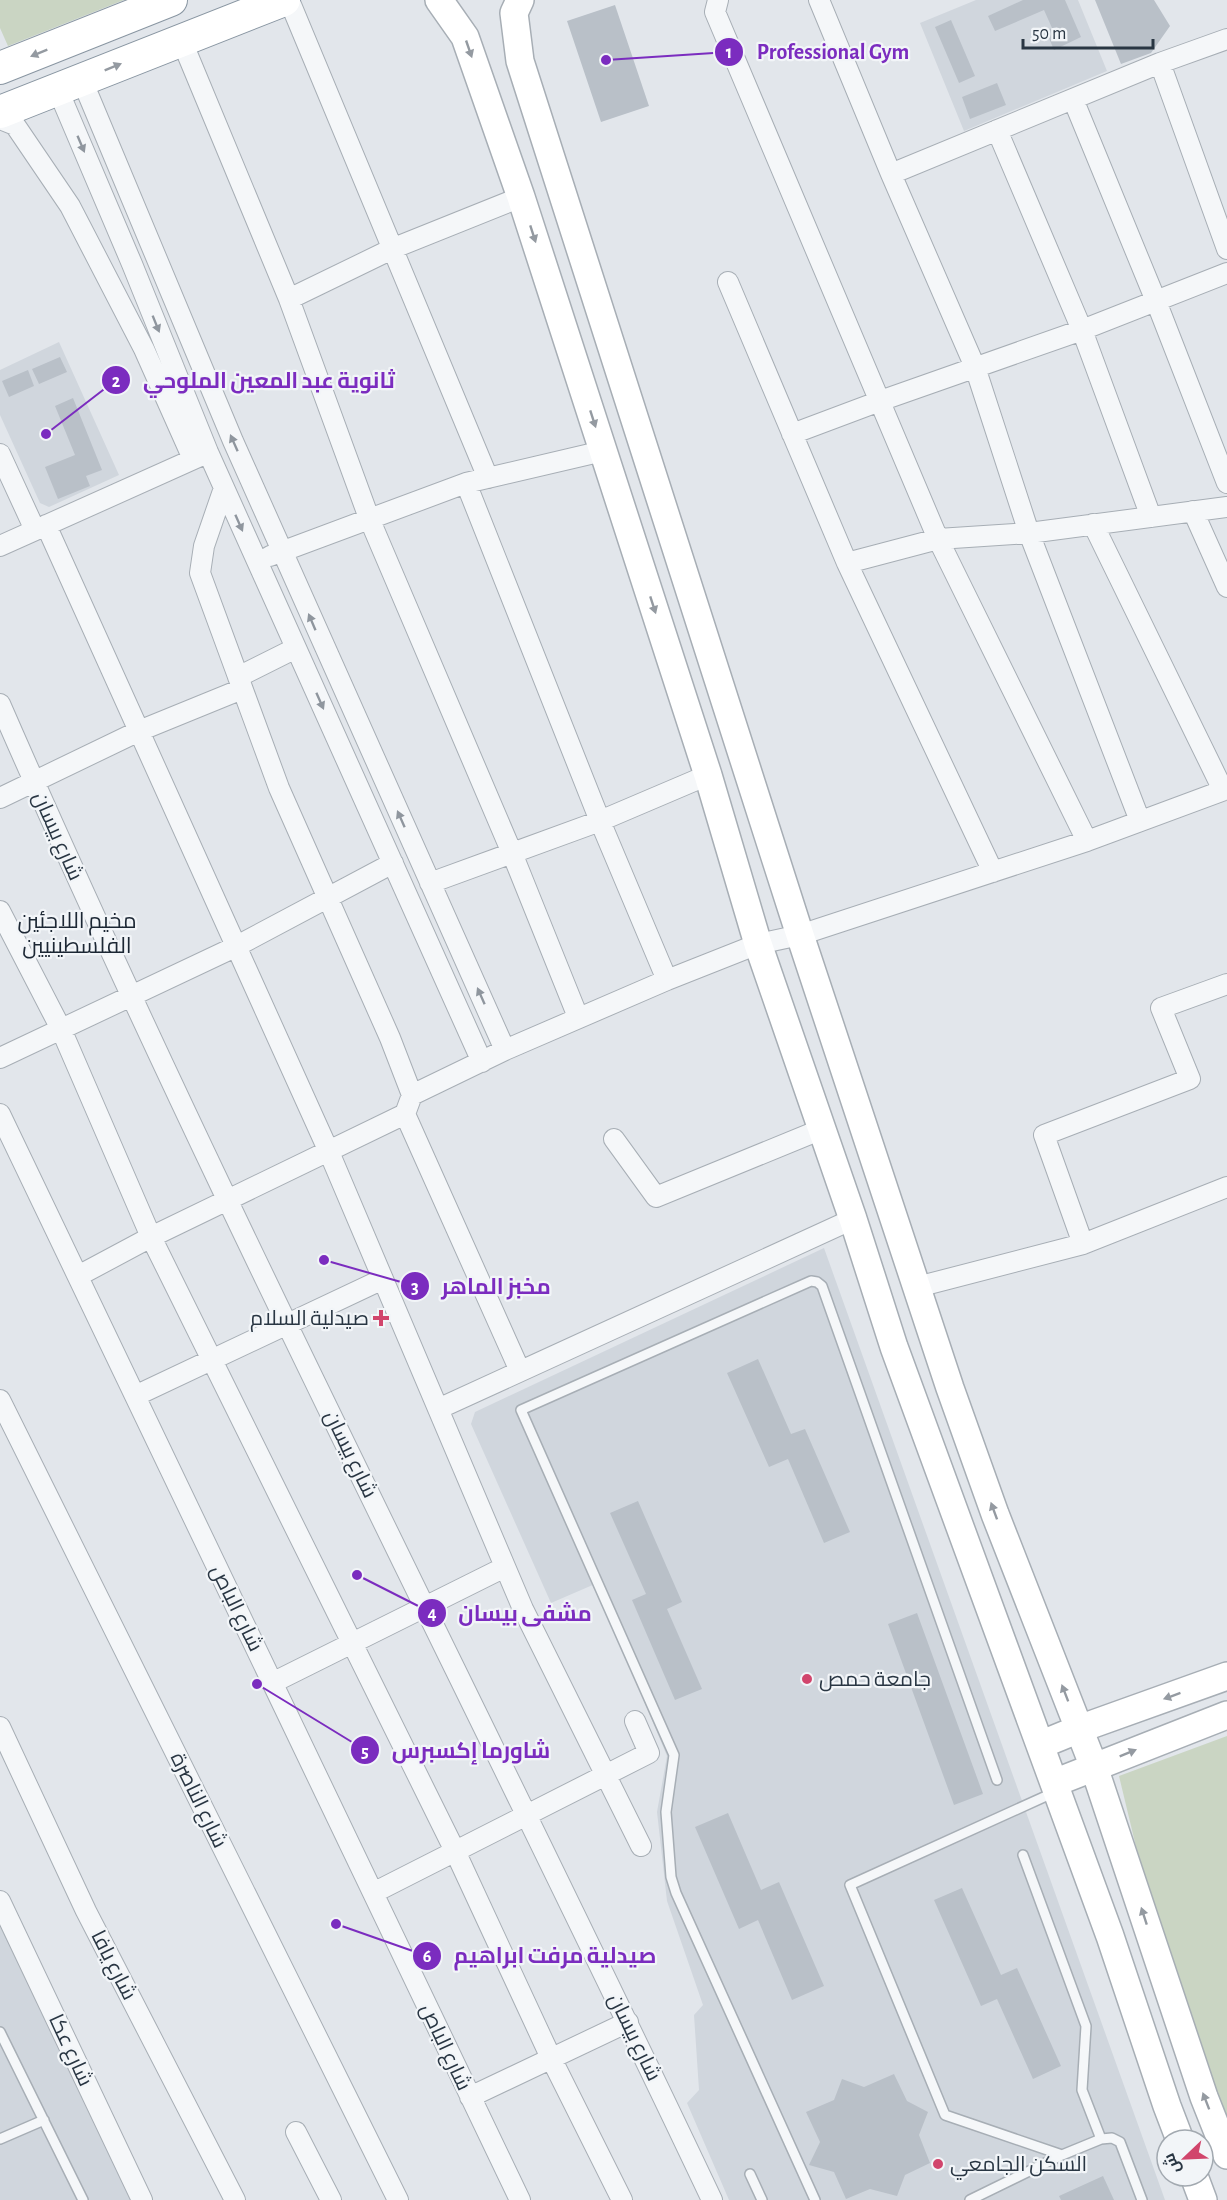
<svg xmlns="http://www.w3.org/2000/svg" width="1227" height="2200" font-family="'Alegreya Sans',Cairo,sans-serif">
<rect width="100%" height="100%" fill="#e2e6eb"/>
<path fill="#d0d6dd" d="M976 0H1078L1107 71 964 131 920 23Z
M59 342 119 475 49 507 40 503 0 415V370Z
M824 1248 1165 2200H729L687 2103 699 2090 694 2015 703 2005 667 1901 657 1812 667 1756 595 1584 551 1603 471 1424 475 1412Z
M0 1926 134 2200H0Z"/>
<path fill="#cad5c3" d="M0 0H124L8 46 0 28Z
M1227 1736V2117L1177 2017 1119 1776Z"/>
<path fill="#b9c0c8" d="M1023 0H1065L1081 37 1054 50 1046 31 1052 28 1044 10 995 31 988 16Z
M1095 0H1154L1170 26 1151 53 1121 64Z
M615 5 649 106 601 122 567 21Z
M951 20 975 76 959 83 935 27Z
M997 83 1006 105 970 119 962 97Z
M60 357 67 372 39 384 32 369Z
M28 370 34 386 9 397 2 381Z
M73 398 102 470 86 476 90 486 58 499 45 467 75 455 55 406Z
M758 1359 791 1434 805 1429 850 1532 824 1543 788 1459 769 1467 727 1373Z
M638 1501 682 1602 667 1609 702 1689 675 1700 632 1600 646 1594 610 1513Z
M917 1613 983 1794 954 1805 888 1624Z
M728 1813 761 1890 779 1882 824 1986 792 2000 758 1920 739 1929 695 1827Z
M962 1888 1001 1975 1017 1968 1061 2066 1033 2079 997 1999 981 2006 934 1900Z
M894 2074 907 2101 928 2112 919 2135 930 2163 905 2175 897 2196 870 2189 846 2199 834 2172 809 2165 820 2142 806 2112 834 2100 842 2079 864 2087Z
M1103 2176 1114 2200H1061L1059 2196Z"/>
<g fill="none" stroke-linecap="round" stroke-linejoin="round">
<defs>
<path id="service" d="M1055 1792 850 1885 945 2115 1062 2155
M0 2032 83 2200
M0 2139 44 2120
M1101 2139 1112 2138 1120 2142 1142 2200
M750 2174 762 2200
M815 2200 676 1893 671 1877 666 1812 674 1755 521 1410 811 1281 817 1282 822 1286 997 1780
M970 2200 1062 2155 1101 2139 1082 2090 1086 2026 1023 1855"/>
<path id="minor" d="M289 0 488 478
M718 0 715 12 938 539 1087 841
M819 0 891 174 975 367 1029 533 1140 821
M181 39 289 299 369 518 512 853 578 1017
M1160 63 1227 249
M82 80 233 441 505 1050
M58 90 132 264 208 452 482 1062
M1073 99 1156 301 1227 483
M0 119 15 125 70 206 144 349 193 459
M997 130 1082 330 1151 517
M891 174 1160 63 1227 39
M728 282 847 563 993 872
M289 299 394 248 521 197
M792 434 880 401 1082 330 1227 273
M0 454 35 530
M466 483 600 821 667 980 758 944 800 935 1087 841 1227 789
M224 488 204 546 200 573 279 788 390 1038 412 1095 405 1114 520 1371
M1193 511 1227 587
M1093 524 1223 790
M46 525 329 1152 523 1609 641 1846
M0 546 205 454
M270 556 466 483 603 451
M847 563 938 539 1029 533 1227 507
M238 677 296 648
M0 704C221 1211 476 1701 712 2200
M0 798 139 731 242 689
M430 883 600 821 708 775
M0 911 61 1029 151 1237 455 1851 551 2058 622 2200
M0 1058 235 947 393 863
M412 1095 505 1050 667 980
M0 1114 520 2200
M614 1139 656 1197 822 1129
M1083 1244 1044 1135 1190 1079 1161 1008 1227 984
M78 1276 151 1237 405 1114
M917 1287 1083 1244 1227 1187
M135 1396 383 1279
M0 1400 398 2200
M438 1409 853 1219
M272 1683 505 1567
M0 1727 86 1911 235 2200
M373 1893 649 1753 635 1721
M0 1901 142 2200
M470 2097 628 2022
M296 2132 331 2200"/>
<path id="secondary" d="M439 0 465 37 521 197 708 775 758 944 853 1219 894 1347 1110 1936 1167 2106 1180 2140
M520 0 514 13 520 61 800 935 950 1388 995 1514 1094 1767 1204 2097 1227 2155
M1040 1745 1079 1729 1227 1676
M1054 1783 1227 1715
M1194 2176 1203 2200"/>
<path id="trunk" d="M0 68 171 0
M0 112 284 0"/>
</defs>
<use href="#service" stroke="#a7aeb5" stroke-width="12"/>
<use href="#minor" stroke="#a7aeb5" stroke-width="22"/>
<use href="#secondary" stroke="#a7aeb5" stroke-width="30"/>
<use href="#trunk" stroke="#8996a2" stroke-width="34"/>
<use href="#service" stroke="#f5f7f9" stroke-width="9"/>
<use href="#minor" stroke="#f5f7f9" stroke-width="20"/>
<use href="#secondary" stroke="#fff" stroke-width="27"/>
<use href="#trunk" stroke="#fff" stroke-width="32"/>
</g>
<defs><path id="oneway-solid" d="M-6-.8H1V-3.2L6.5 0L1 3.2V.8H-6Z" transform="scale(1.5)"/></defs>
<g fill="#949aa1">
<use href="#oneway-solid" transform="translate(469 49) rotate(71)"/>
<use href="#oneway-solid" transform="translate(39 53) rotate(158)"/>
<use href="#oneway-solid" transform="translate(113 67) rotate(-22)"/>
<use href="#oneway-solid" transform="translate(533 234) rotate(72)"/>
<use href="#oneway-solid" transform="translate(593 419) rotate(72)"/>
<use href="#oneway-solid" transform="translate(653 605) rotate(72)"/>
<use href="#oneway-solid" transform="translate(994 1511) rotate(-110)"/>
<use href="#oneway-solid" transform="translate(1065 1693) rotate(-111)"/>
<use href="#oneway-solid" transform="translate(1172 1696) rotate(160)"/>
<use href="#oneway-solid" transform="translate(1128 1753) rotate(-22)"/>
<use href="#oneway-solid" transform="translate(1144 1916) rotate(-108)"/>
<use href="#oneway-solid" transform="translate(1206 2101) rotate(-111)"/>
</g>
<g fill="#8f969e">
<use href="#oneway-solid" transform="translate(81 144) rotate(67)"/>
<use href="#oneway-solid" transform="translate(156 324) rotate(68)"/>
<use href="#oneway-solid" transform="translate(234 443) rotate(-114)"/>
<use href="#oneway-solid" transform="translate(239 523) rotate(66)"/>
<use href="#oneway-solid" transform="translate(312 622) rotate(-113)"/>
<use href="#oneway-solid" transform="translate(320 701) rotate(66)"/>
<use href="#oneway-solid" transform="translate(401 819) rotate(-114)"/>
<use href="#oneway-solid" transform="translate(481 996) rotate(-114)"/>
</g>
<g fill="#d1456c" stroke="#f2f5f8" stroke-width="2">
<path d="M378 1309h6v6h6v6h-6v6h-6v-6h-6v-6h6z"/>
<circle cx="807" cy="1679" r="6"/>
<circle cx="938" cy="2164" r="6"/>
</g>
<g text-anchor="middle" stroke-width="4.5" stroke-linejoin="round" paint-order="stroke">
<g font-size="21" fill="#293643" stroke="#f2f5f8">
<text transform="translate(58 836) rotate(66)" y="7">شارع بيسان</text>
<text transform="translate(351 1454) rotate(64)" y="7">شارع بيسان</text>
<text transform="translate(237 1608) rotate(64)" y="7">شارع الباص</text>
<text transform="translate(199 1800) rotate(64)" y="7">شارع الناصرة</text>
<text transform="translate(114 1965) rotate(63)" y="7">شارع يافا</text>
<text transform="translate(635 2037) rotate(64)" y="7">شارع بيسان</text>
<text transform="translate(446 2047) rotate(65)" y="7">شارع الباص</text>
<text transform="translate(71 2050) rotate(65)" y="7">شارع عكا</text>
</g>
<g font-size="21" fill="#293643" stroke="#f2f5f8" text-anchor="start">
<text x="369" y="1325" text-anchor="end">صيدلية السلام</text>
<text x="819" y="1686">جامعة حمص</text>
<text x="950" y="2171">السكن الجامعي</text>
</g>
<g font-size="22" fill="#1c2734" stroke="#f2f5f8">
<text x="77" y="928">مخيم اللاجئين<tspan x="77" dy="25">الفلسطينيين</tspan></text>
</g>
</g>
<path fill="none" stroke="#7b2cbf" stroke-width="2" d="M606 60L729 52M46 434L116 380M324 1260L415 1286M357 1575L432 1613M257 1684L365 1750M336 1924L427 1956"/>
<g fill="#7b2cbf" stroke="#f2f5f8" stroke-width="2">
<circle cx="606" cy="60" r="6"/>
<circle cx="46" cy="434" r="6"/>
<circle cx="324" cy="1260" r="6"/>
<circle cx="357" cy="1575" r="6"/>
<circle cx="257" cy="1684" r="6"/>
<circle cx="336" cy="1924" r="6"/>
<circle cx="729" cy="52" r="15"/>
<circle cx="116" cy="380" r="15"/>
<circle cx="415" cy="1286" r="15"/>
<circle cx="432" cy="1613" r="15"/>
<circle cx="365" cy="1750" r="15"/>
<circle cx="427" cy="1956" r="15"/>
</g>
<g font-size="18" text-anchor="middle" font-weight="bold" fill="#fff">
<text x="729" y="58">1</text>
<text x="116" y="387">2</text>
<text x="415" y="1293">3</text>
<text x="432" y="1619">4</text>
<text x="365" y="1757">5</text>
<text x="427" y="1962">6</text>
</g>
<g font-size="22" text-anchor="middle" font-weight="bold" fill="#7b2cbf" stroke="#f2f5f8" stroke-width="4.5" stroke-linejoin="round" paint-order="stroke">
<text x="833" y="59">Professional Gym</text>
<text x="269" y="388">ثانوية عبد المعين الملوحي</text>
<text x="496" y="1294">مخبز الماهر</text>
<text x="525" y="1621">مشفى بيسان</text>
<text x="471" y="1758">شاورما إكسبرس</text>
<text x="555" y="1963">صيدلية مرفت ابراهيم</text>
</g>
<g transform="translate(1185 2158) rotate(247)"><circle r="28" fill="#f2f5f8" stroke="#a2a9b0" stroke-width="1.5"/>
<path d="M0-4.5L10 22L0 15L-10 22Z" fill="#d1456c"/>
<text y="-9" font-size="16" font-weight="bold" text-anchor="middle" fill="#293643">ش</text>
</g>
<path d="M1023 39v9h130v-9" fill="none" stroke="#293643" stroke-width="3"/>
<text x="1032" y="39" font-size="18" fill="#293643" stroke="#f2f5f8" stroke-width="4.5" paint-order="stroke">50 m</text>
</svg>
